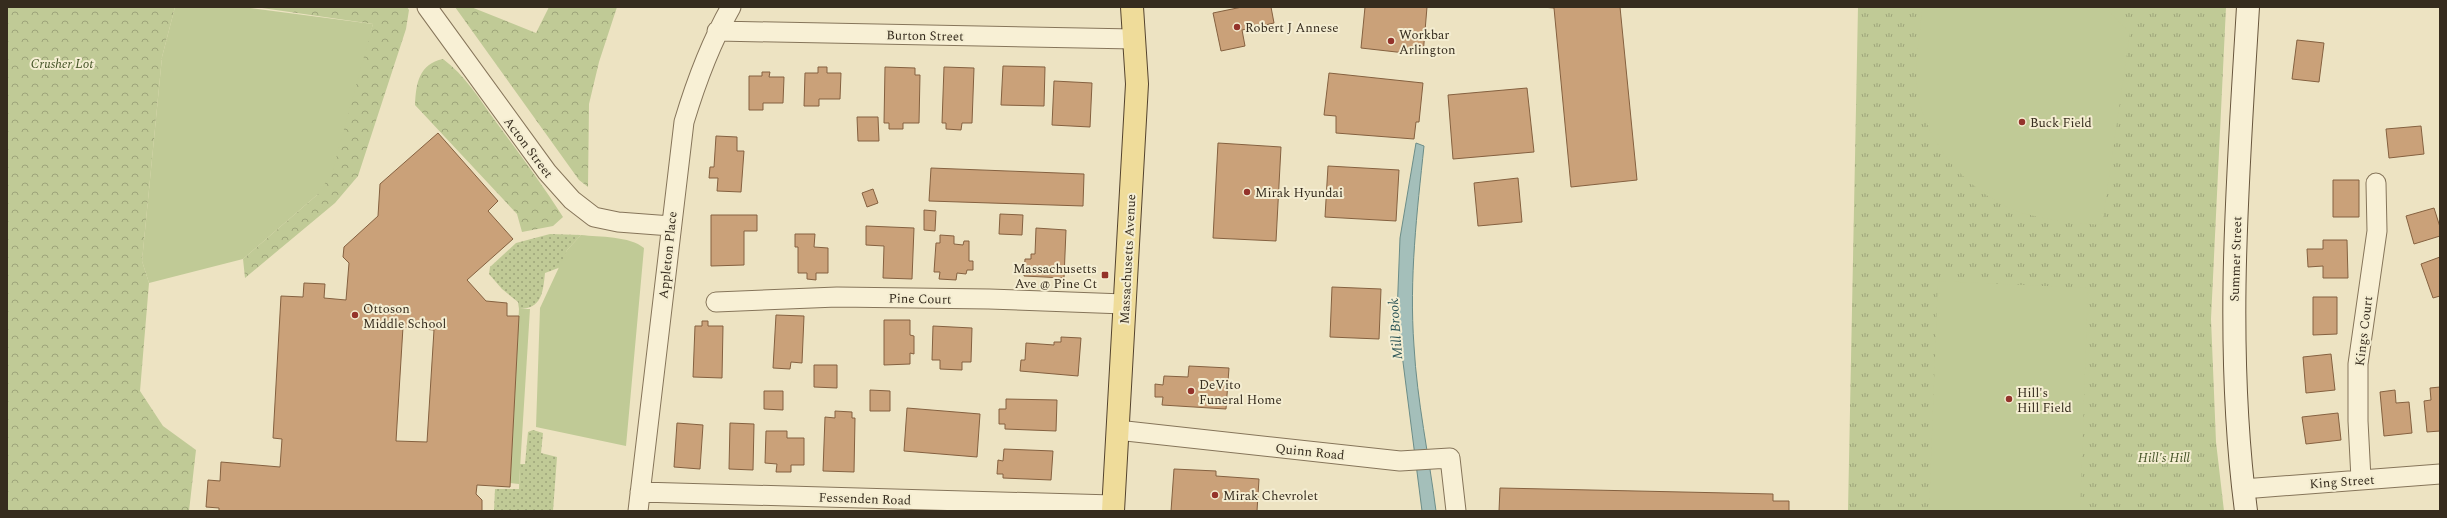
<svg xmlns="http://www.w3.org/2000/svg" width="2447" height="518" font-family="Spectral,serif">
<defs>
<pattern id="grass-dots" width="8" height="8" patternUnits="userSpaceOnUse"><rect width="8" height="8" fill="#c0ca96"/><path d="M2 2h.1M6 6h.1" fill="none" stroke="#9da47a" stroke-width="1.8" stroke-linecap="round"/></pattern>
<pattern id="forest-crowns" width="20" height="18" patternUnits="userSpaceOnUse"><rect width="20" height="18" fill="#c0ca96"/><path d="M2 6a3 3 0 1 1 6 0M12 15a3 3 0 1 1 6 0" fill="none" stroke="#9da47a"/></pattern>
<pattern id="park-tufts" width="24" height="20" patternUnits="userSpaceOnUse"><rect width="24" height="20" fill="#c0ca96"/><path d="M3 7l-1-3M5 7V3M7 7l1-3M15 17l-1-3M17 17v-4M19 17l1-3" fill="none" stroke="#9da47a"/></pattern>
</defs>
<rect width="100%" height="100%" fill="#ede3c2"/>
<path fill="url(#grass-dots)" d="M550 234 581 235 567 250 561 267 545 273C543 292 542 309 519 309L518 302 502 289 489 274 490 267 516 243Z
M533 430 543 433 541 453 557 457 553 511H494L495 489H519L520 464H525L528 432Z"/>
<path fill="url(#forest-crowns)" d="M7 7H175L162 57 142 261 149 283 140 391 163 426 196 450 189 511H7Z
M255 7H407L409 10 406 29 358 176 335 203 245 278 243 259 317 195 373 24Z
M455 7H471L536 33 549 7H617L599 62 589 104 588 187 579 180Z
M443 59C465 75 480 100 496 122 519 153 542 184 563 217L553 226 522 232 517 214 415 105C416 83 419 64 443 59Z"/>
<path fill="url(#park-tufts)" d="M1858 7H2226L2211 319 2216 442 2224 511H1848Z"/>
<path fill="#c0ca96" d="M175 7H243L373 24 332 173 317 195 243 259 149 283 142 261 162 57Z
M1922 9H2107L2130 33 2102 225C2078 223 2053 221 2030 215 1978 202 1931 152 1919 100 1913 71 1920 38 1922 9Z
M581 235C599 237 630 236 644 248L626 446 536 427 540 308 567 250Z
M1938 281 2088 288 2080 511H1929Z
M519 309H530L519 484 510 483Z"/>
<path fill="#a4bfba" stroke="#6c8d88" d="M1416 143 1424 146C1417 212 1409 278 1414 346 1417 401 1429 456 1436 511H1422L1397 315 1400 238Z"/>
<path fill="#caa179" stroke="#856140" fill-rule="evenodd" d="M1242 7H1271L1274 23 1242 30 1245 46 1221 51 1213 13Z
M1365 7H1427L1423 55 1361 48Z
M1542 7H1620L1637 180 1571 187 1554 8Z
M2297 40 2324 43 2319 82 2292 79Z
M1003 66 1045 67 1044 106 1001 105Z
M818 67H827V73H841L840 99H819V106H804L805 73H818Z
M885 67 915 68V75H920L919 123H903V129H889V123H884Z
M944 67 974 68 972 123H962L961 130 946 129V123H942Z
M762 72H770L769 77H784L783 103H763V110H749V76H762Z
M1329 73 1423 83 1419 122H1416L1414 139 1336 133V116L1324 115Z
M1054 81 1092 83 1090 127 1052 125Z
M1527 88 1534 152 1453 159 1448 95Z
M857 117H878L879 141H858Z
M2421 126 2424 154 2389 158 2386 129Z
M438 133 498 201 488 211 513 239 467 280 486 301 507 303V316H519L510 487 477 485 476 494 482 500V511H219V508L206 507 208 480 220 481 221 462 280 467 282 439 273 438 281 296 303 297 304 283 325 284 324 298 346 300 349 263 343 257 344 247 378 216 380 184ZM403 327 434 330 427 442 396 441Z
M716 136 737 137V151H744L741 192 717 191 718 178H709L710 167H714Z
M1218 143 1281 147 1276 241 1213 238Z
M1328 166 1399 170 1396 221 1325 217Z
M931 168 1084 174 1083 206 929 201Z
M1518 178 1522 222 1478 226 1474 183Z
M2333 180H2359V217H2333Z
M873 189 878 203 867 207 862 193Z
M2434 208 2440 227V236L2414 244 2406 216Z
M924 210 936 211 935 231 924 230Z
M1000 214 1023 215 1022 235 999 234Z
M711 215H757V231H744V265L711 266Z
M866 226 914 228 912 279 883 278 884 246 866 245Z
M1036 228 1066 230 1064 278 1024 276 1025 259H1031V254H1035Z
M795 234H815L814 247 828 248V273H816V280L807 279V273H798V247H795Z
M940 235 954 236V244L963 245 964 241H969V261H973V270H967L966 274 957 273 956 280 939 279 940 272H934L936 243H940Z
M2323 240H2347L2348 278H2323V266L2308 267 2307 249H2323Z
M2440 257V296L2433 298 2421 264Z
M1332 287 1381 289 1379 339 1330 337Z
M2313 297H2337V334L2313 335Z
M776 315 804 316 802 363 791 362 790 369 773 368Z
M884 320H910V335L914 336V354L910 353V364L884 365Z
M702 321H708V326H723L722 378 693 377 695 326H702Z
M933 326 972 328 971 362H962V370L940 369V360H932Z
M1061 337 1081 338 1078 376 1020 371 1021 360H1025L1026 343 1054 345V342H1061Z
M2331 354 2335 390 2306 393 2303 357Z
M814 365H837V388L814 387Z
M1189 366 1229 368 1226 409 1162 405 1163 397H1155V384L1163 385 1164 376 1188 377Z
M2440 387V431L2427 432 2424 401 2431 400 2430 388Z
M870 390 890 391V411H870Z
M2395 390 2396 403 2409 402 2412 433 2384 436 2380 392Z
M764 391H783V410L764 409Z
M1006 399 1057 400 1056 431 1005 429V424H999V409H1006Z
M907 408 980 414 977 457 904 451Z
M835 411 852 412V418H855L854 472 823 471 825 417 835 418Z
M2338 413 2341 440 2306 444 2302 417Z
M677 423 703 425 700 469 674 467Z
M730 423 754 424 753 470 729 469Z
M766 431H787V438H804V465H791V472H776L777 464 765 463Z
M1004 449 1053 451 1051 480 1003 478V474H997L998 460 1003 461Z
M1174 469 1216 471V476L1259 479 1257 511H1171Z
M1500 488 1773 494V501H1789V511H1499Z"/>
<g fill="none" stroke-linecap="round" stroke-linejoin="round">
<defs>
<path id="minor" d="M427 7 547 172 572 200 594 217 618 222 671 226
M717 31 1134 39
M716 302 837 297 989 299 1124 304
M1117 430 1400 461 1450 458 1456 511
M2361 479 2358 421V364L2377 231 2376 183
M2243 489 2440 474
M640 492 1113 505
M638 511 684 122C696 82 710 44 731 7"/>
<path id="secondary" d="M2246 511C2224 343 2238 175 2248 7"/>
<path id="primary" d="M1113 511 1137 84 1132 7"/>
</defs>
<use href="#minor" stroke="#86755a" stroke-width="21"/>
<use href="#secondary" stroke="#68563d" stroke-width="24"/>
<use href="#primary" stroke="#54432e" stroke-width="24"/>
<use href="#minor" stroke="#f8f0d5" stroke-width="19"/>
<use href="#secondary" stroke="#f8f0d5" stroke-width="22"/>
<use href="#primary" stroke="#efdc9a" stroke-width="22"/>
</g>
<g fill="#94332b" stroke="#f4edd1" stroke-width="1.5">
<circle cx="1237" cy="27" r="4"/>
<circle cx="1391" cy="41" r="4"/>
<circle cx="2022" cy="122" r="4"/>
<circle cx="1247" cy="192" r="4"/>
<rect x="1101" y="271" width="8" height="8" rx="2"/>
<circle cx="355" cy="315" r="4"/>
<circle cx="1191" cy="391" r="4"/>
<circle cx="2009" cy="399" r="4"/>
<circle cx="1215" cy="495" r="4"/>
</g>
<g text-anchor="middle" stroke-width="4" stroke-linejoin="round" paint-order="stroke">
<g font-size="13" fill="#362c1e" stroke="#f4edd1" text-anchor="start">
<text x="1245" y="32">Robert J Annese</text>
<text x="1399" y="39">Workbar<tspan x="1399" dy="15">Arlington</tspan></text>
<text x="2030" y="127">Buck Field</text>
<text x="1255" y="197">Mirak Hyundai</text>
<text x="1097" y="273" text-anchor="end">Massachusetts<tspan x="1097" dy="15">Ave @ Pine Ct</tspan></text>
<text x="363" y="313">Ottoson<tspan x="363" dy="15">Middle School</tspan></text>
<text x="1199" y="389">DeVito<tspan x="1199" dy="15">Funeral Home</tspan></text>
<text x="2017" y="397">Hill's<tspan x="2017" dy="15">Hill Field</tspan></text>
<text x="1223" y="500">Mirak Chevrolet</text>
</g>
<g font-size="13" fill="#362c1e" stroke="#f4edd1">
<text transform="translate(925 35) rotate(1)" y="5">Burton Street</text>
<text transform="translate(529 147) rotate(53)" y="5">Acton Street</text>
<text transform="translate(667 255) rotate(-84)" y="5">Appleton Place</text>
<text transform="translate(1127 259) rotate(-87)" y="5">Massachusetts Avenue</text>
<text transform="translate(2235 259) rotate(-88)" y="5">Summer Street</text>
<text transform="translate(920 298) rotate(1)" y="5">Pine Court</text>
<text transform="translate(2363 331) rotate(-83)" y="5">Kings Court</text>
<text transform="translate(1310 451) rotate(6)" y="5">Quinn Road</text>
<text transform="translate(2342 481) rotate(-4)" y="5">King Street</text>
<text transform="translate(865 498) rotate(2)" y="5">Fessenden Road</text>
</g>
<g font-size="13" font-style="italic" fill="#435225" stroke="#f4edd1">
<text x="62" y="68">Crusher Lot</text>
<text x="2164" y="462">Hill's Hill</text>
</g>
<g font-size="14" font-style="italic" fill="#2d5556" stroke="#f4edd1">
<text transform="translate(1395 329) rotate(-94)" y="5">Mill Brook</text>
</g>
</g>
<rect width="2447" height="518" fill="none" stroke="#362c1e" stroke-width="16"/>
</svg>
